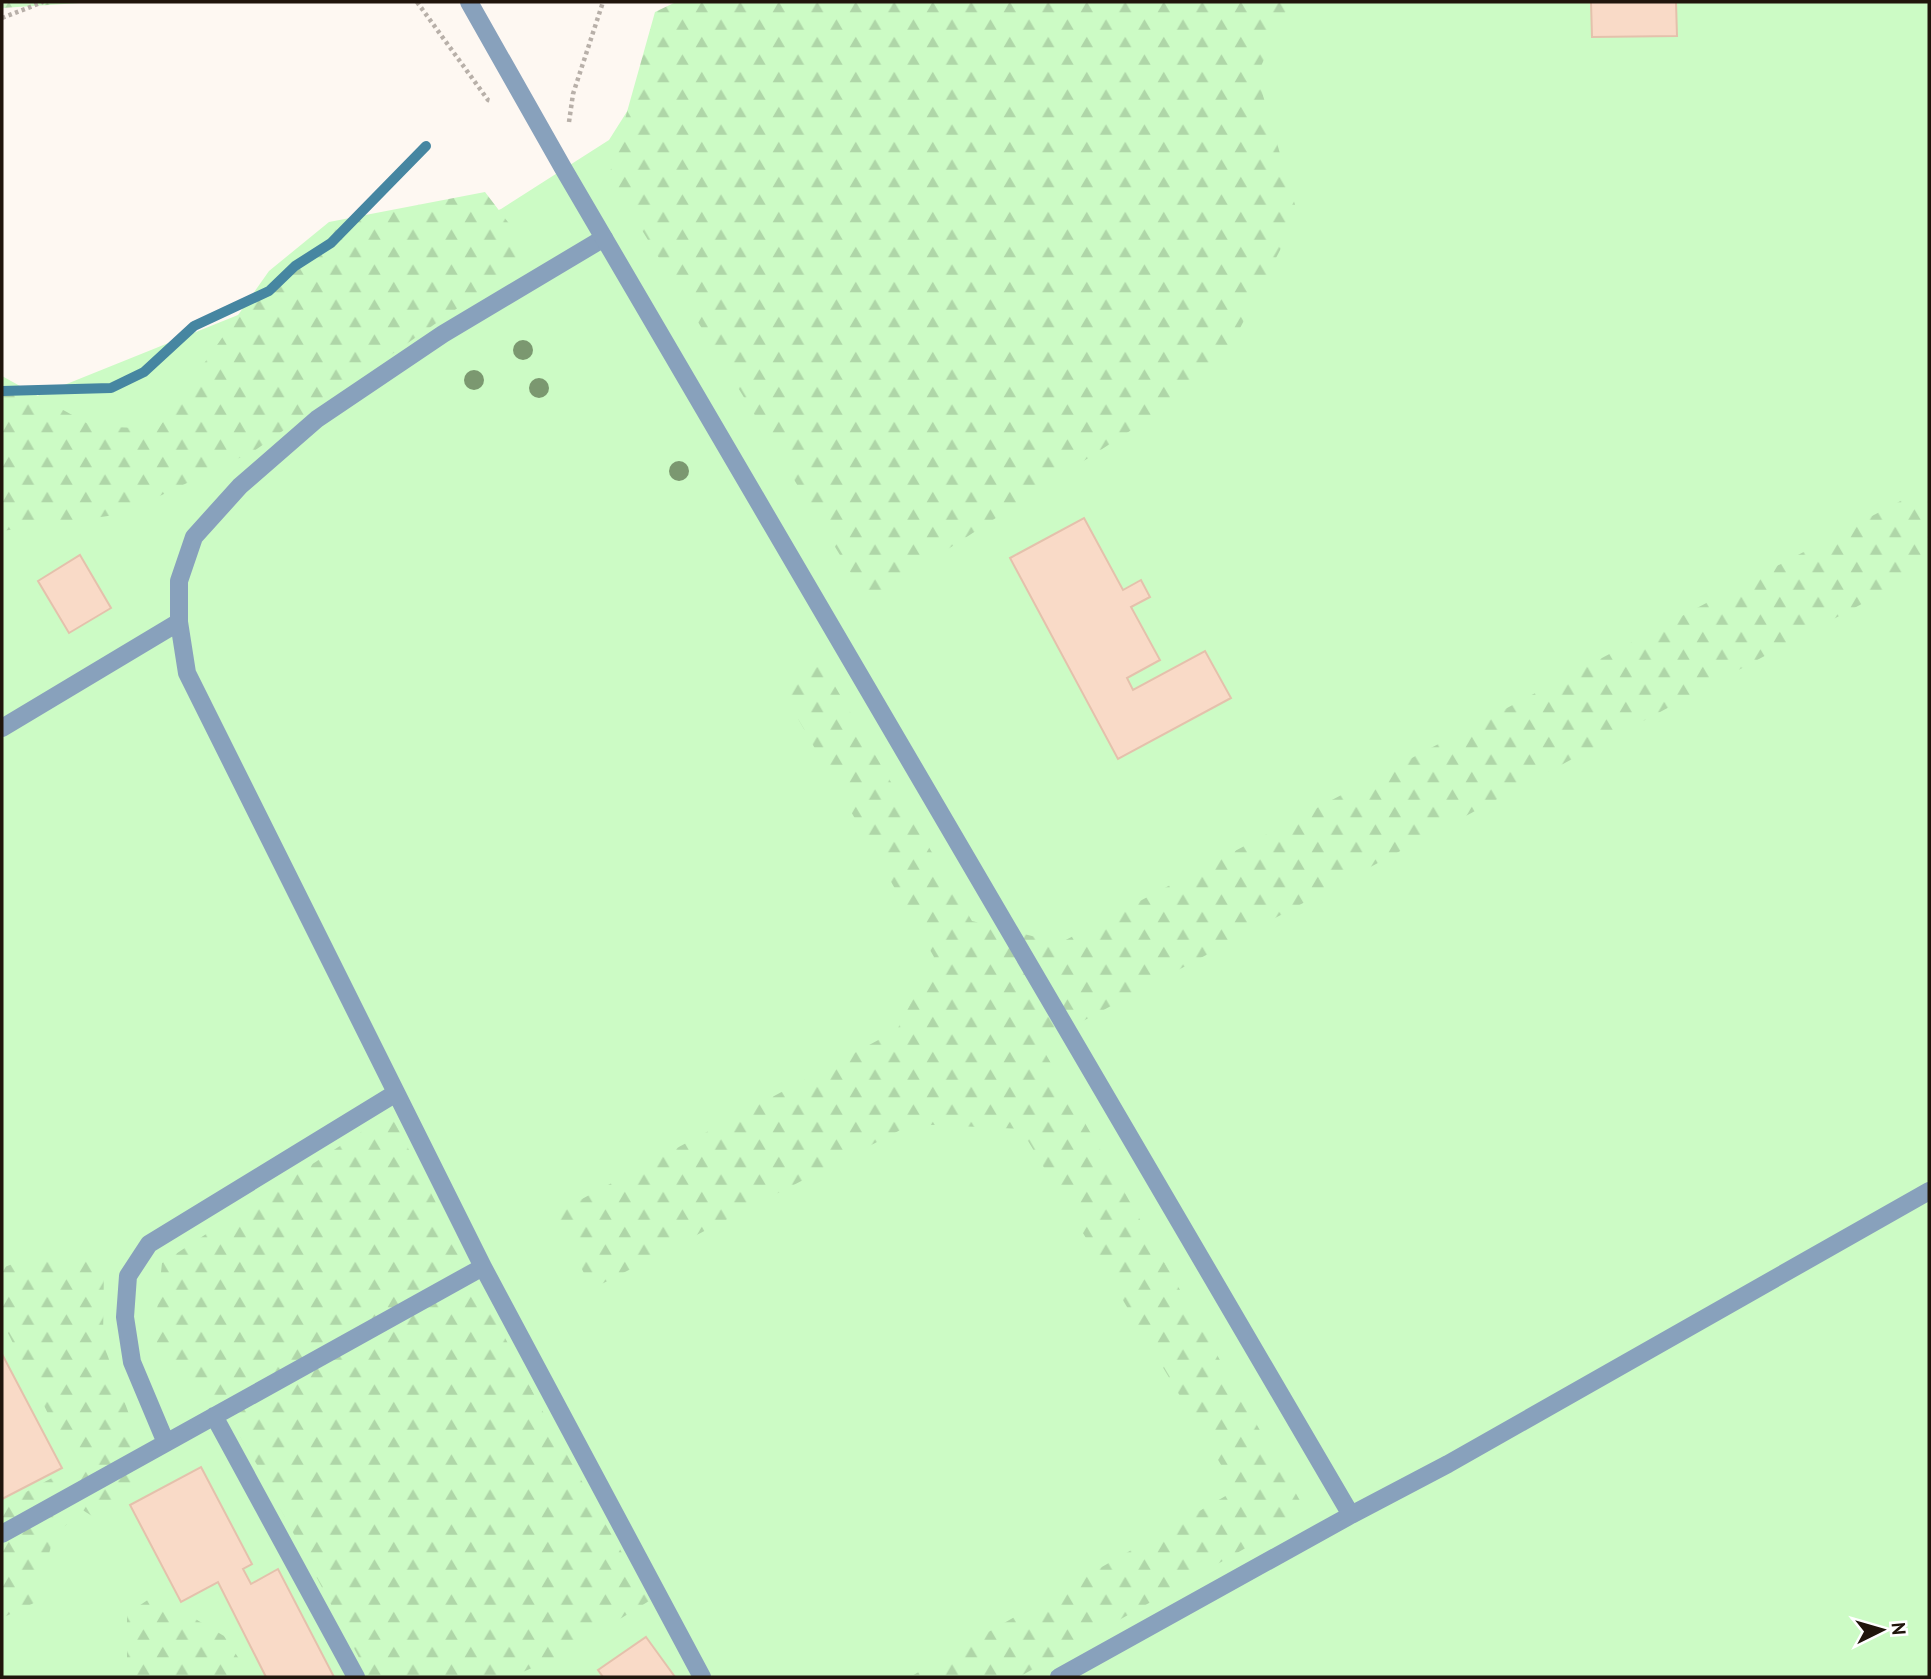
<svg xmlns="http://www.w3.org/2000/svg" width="1931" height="1679" viewBox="0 0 1931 1679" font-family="'PT Sans',sans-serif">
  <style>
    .grass { fill: #ccfbc5 }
    .forest { fill: url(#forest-firs) }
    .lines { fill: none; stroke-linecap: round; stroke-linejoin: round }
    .stream { stroke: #4686a1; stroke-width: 10 }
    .building { fill: #f9dac7; stroke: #e4c1ac; stroke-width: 2 }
    .path { stroke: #b8b0a9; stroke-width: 4.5; stroke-dasharray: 3.5 3.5; stroke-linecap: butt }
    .lane { stroke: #88a1bc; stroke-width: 18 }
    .street { stroke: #88a1bc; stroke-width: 18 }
    .tree { fill: #7b9870 }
  </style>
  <defs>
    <pattern id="forest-firs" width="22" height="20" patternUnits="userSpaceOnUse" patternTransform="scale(1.75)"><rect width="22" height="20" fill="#ccfbc5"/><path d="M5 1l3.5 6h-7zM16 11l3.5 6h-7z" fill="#afd6a8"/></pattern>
  </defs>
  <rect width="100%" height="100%" fill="#fef8f2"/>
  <path class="grass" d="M734 2H1929V1677H2V410L501 209 609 140 678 31Z"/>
  <path class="forest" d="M2 2H95L2 8Z
    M676 2H1290L1257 75 1298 215 1216 375 868 601 609 176 655 12Z
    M485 192 533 255 254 451 122 514 2 531V376L92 426 158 429 269 271 329 222Z
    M1929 486V568L1040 1044 1307 1513 1019 1677H910L1236 1490 1021 1129 912 1124 592 1289 554 1214 897 1030 934 957 781 689 822 664 972 921 1060 943Z
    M390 1113 543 1412 649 1601 560 1656 511 1677H357L366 1671 259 1468 218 1400 159 1363 155 1328 162 1263Z
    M36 1255 104 1263 103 1343 130 1417 133 1482 103 1523 81 1509 53 1539 36 1602 2 1618V1505L74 1466 2 1321V1268Z
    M155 1595 224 1636 251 1677H127V1614Z"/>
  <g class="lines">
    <path class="stream" d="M2 391 111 388 144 372 194 326 269 291 295 266 331 243 426 146"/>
  </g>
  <path class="building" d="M1591 2H1676L1677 36 1592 37Z
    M1084 518 1123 590 1141 580 1150 597 1131 607 1160 660 1127 678 1133 690 1205 651 1231 698 1118 759 1010 558Z
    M80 555 111 608 69 633 38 581Z
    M2 1354 62 1468 2 1499Z
    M201 1467 252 1564 243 1569 251 1584 278 1569 334 1677H266L218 1582 181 1602 130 1505Z
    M646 1637 675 1677H603L598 1670Z"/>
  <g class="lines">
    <path class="path" d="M417 2 488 100 492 101
      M2 18 43 2
      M569 122 573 94 603 2"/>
    <path class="lane" d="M2 728 179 622
      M483 1267 702 1677
      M214 1416 356 1677
      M166 1443 132 1362 125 1317 128 1276 149 1244 396 1093
      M2 1534 483 1267 187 673 179 622V581L194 537 240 486 317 419 443 334 604 238"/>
    <path class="street" d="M469 2 563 168 1351 1515
      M1059 1677 1351 1515 1448 1464 1929 1191"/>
  </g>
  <g class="tree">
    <circle cx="523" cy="350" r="10"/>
    <circle cx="474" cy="380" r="10"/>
    <circle cx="539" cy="388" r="10"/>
    <circle cx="679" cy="471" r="10"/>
  </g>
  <rect width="1931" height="1679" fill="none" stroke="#20150c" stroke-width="7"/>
  <g transform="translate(1882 1630) rotate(85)" stroke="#ffffff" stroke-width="5" paint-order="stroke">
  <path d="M0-5L12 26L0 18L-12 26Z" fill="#20150c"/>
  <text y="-10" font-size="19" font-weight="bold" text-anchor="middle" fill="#20150c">N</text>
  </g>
</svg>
